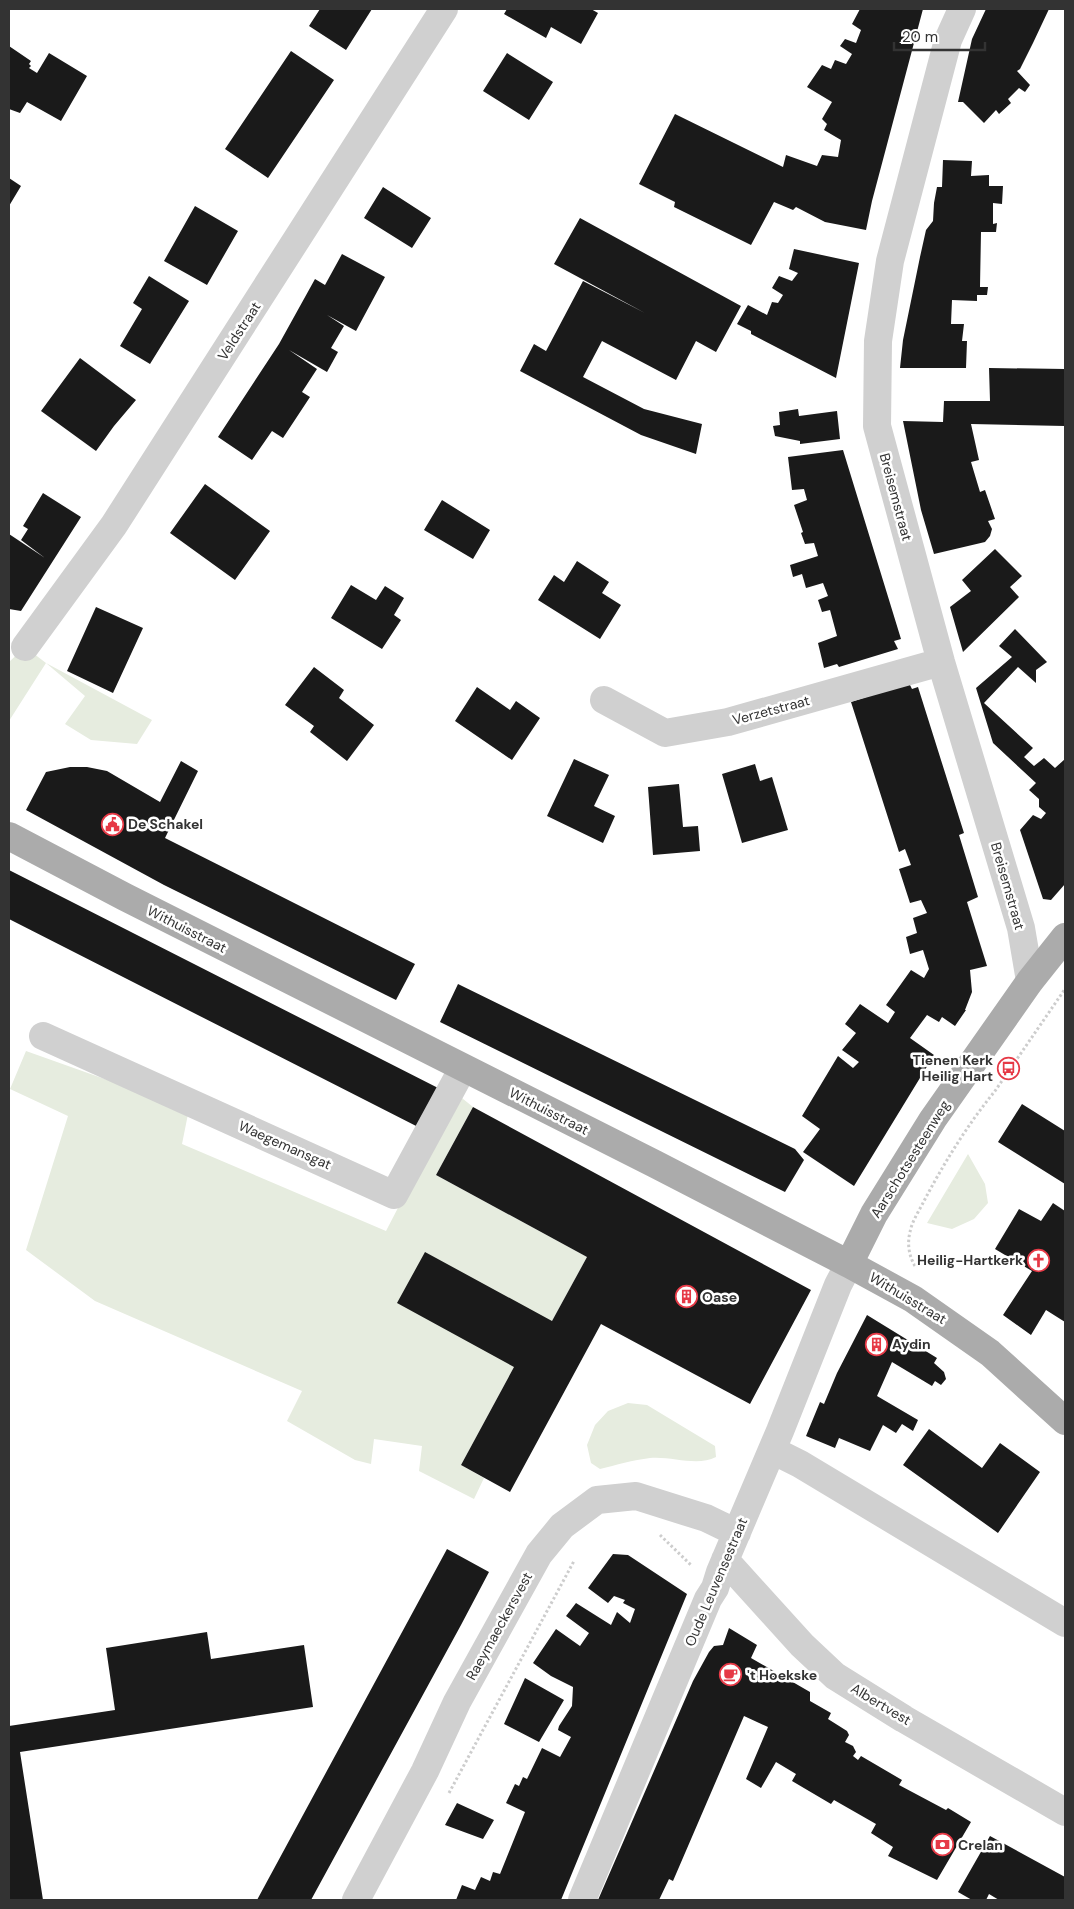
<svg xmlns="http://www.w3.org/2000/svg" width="1074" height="1909" viewBox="0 0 1074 1909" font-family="'DM Sans',sans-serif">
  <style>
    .green { fill: #e6ecdf }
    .building { fill: #1a1a1a }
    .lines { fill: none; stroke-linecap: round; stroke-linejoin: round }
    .path { stroke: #cdcdcd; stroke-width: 3; stroke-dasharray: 2.5 2.5; stroke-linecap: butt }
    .minor { stroke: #d0d0d0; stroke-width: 28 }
    .major { stroke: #ababab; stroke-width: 28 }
    .labels { text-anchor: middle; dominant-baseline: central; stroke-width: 5; stroke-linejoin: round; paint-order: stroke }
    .street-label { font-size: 14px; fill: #333; stroke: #fff }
    .poi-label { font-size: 14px; font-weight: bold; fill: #333; stroke: #fff; text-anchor: start }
  </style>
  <rect width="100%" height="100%" fill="#fff"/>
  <path class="green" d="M25 647 46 663 152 720 137 744 91 740 65 724 85 696 46 663 9 721V662Z
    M26 1051 189 1109 182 1144 386 1231 457 1094 473 1107 436 1175 587 1257 552 1321 514 1367 461 1465 484 1478 474 1499 419 1471 422 1446 374 1439 371 1464 355 1460 287 1421 302 1391 95 1301 26 1250 68 1116 10 1089Z
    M968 1154 985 1184 988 1203 974 1219 952 1229 927 1223Z
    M628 1403 647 1405 715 1446 716 1457C697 1467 672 1456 650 1458 633 1460 616 1465 600 1469L591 1463 587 1445 595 1425 608 1411Z"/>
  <path class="building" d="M320 9H372L346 50 309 26Z
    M507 9H591L598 13 581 44 551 27 546 38 504 14Z
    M860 9H923L872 201 866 230 825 222 796 207 793 210 774 202 751 245 674 207 675 202 639 184 675 114 783 167 786 155 817 166 822 155 838 157 841 140 824 130 827 124 822 119 832 102 807 87 822 65 831 69 835 60 846 64 852 54 840 46 845 39 856 43 861 30 852 24Z
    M986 9H1049L1033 43 1020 69 1017 71 1030 85 1025 92 1019 88 1008 99 1011 103 999 114 996 110 984 123 963 102H958L972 39Z
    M9 46 31 61 29 64 31 66 29 68 37 73 49 53 87 76 61 121 27 102 20 113 9 109Z
    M291 51 334 80 268 178 225 149Z
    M507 53 553 82 529 120 483 91Z
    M943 160 972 161 971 176 989 175V186H1003L1002 204 993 203V224L997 223 996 232H981L980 287H988L987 295H977V301L952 300 951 324H964L962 341H967L966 368H900L903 340 920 257 926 230 933 221 934 203 937 187H942Z
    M9 178 21 186 9 206Z
    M383 187 431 218 412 248 364 218Z
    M195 206 238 231 207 285 164 261Z
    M580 218 741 306 716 352 696 341 676 380 602 341 583 377 644 409 702 424 696 454 641 435 520 371 534 344 546 351 583 281 645 313 554 264Z
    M794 249 859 263 836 378 751 334V331L737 324 748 305 767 315 772 302 778 303 783 295 772 288 779 276 792 281 798 273 789 269Z
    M342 254 385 277 356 331 327 315 344 326 331 348 338 352 327 372 289 350 317 369 302 392 310 397 283 438 272 431 252 460 218 437 279 344 315 279 325 285Z
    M149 276 189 301 150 364 120 346 142 309 133 303Z
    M80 358 136 400 114 426 96 451 41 411Z
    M989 368 1065 369V426L971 424 979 460 971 462 980 492 985 490 995 519 988 521 992 529 990 536 985 542 934 554 921 510 903 421 943 422 944 401H990Z
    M798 409 799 416 837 411 840 439 800 444V441L775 436 773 426 780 425 779 412Z
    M843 450 901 639 894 641 898 649 839 667 837 664 824 668 818 643 837 636 830 610 822 612 818 600 828 596 823 583 806 588 802 574 793 577 790 565 818 556 814 543 805 544 801 533 803 532 794 505 807 500 804 489 792 490 788 457Z
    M205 484 270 531 235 580 170 533Z
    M43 493 81 517 21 611 9 609V534L45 558 21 540 28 529 23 526Z
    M442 500 490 530 473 559 424 530Z
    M995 549 1022 576 1010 587 1019 597 963 652 950 607 971 591 962 580Z
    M577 561 609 582 602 593 621 605 600 639 538 600 554 575 564 582Z
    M351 585 376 600 385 586 404 598 394 615 401 620 382 649 331 618Z
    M96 607 143 628 113 693 67 671Z
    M1015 629 1047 662 1036 670V683L1018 667 984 703 1033 748 1024 757 1034 766 1044 758 1055 768 1065 759V884L1051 900 1043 899 1020 830 1033 815 1041 819 1046 813 1039 807V799L1029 790 1036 783 993 743 976 688 1012 657 999 646Z
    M314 667 344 690 339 698 374 725 347 761 310 732 314 726 285 705Z
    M909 683 912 689 918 687 964 833 959 835 978 897 967 902 987 966 970 970 972 992 965 1010H966L955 1026 942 1017 939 1022 927 1015 910 1038 934 1055 854 1186 803 1152 820 1129 802 1116 838 1056 853 1068 859 1062 842 1050 856 1033 845 1024 860 1004 888 1023 895 1012 886 1005 911 970 924 978 929 969 923 950 910 954 906 937 917 933 913 918 927 913 921 900 910 903 899 869 911 865 905 849 899 852 851 702Z
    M477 687 510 710 516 701 540 718 512 760 455 721Z
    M574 759 609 775 594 806 615 816 603 843 547 816Z
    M181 761 198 771 165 838 415 964 396 1000 164 885 26 810 46 772 70 767H87L107 771 160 802Z
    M755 764 760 781 772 777 788 830 742 843 722 774Z
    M679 784 683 827 698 826 700 851 653 855 648 787Z
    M9 870 444 1091 424 1130 9 919Z
    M458 984 795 1149 804 1160 785 1192 440 1022Z
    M1022 1104 1065 1131V1184L998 1142Z
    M473 1107 811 1290 750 1404 601 1324 510 1492 461 1465 514 1367 397 1303 425 1252 552 1321 587 1257 436 1175Z
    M1053 1203 1065 1211V1322L1046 1310 1031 1335 1003 1315 1032 1271 995 1249 1019 1209 1041 1221Z
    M867 1315 937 1358 934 1363 944 1372 946 1379 941 1385 935 1381 932 1386 892 1362 877 1396 918 1420 913 1431 902 1424 896 1433 883 1425 870 1451 839 1438 835 1448 806 1436 820 1402 824 1404 837 1373Z
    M929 1429 982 1468 1000 1443 1040 1472 998 1533 903 1465Z
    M447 1549 489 1572 461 1625 311 1900H257Z
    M613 1554 628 1555 687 1594 561 1900H456L462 1885 475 1890 481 1877 490 1881 493 1872 500 1874 525 1812 506 1803 515 1784 519 1786 523 1777 527 1779 542 1748 560 1757 571 1737 558 1730 559 1726 572 1706 573 1687 551 1676 533 1663 556 1629 580 1646 589 1633 566 1616 576 1603 611 1625 617 1612 630 1623 635 1609 623 1603 625 1600 614 1596 608 1603 588 1588Z
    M729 1628 757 1645 751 1658 810 1692V1701L831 1713 828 1719 847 1731 849 1735 845 1742 853 1746 856 1752 853 1756 858 1760 861 1756 902 1780 899 1785 946 1810 948 1808 971 1822 937 1880 888 1856 893 1847 871 1833 876 1824 834 1800 831 1804 792 1781 796 1774 776 1762 761 1788 746 1779 768 1727 744 1716 673 1881 669 1879 659 1900H598L693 1681 709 1652 714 1646 723 1645Z
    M207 1632 211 1659 304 1645 313 1707 20 1752 43 1900H9V1726L115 1710 106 1648Z
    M525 1678 564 1700 539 1742 504 1724Z
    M457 1803 494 1820 483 1839 445 1825Z
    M990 1836 1065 1877V1900H999L989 1894 986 1900H972L958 1892Z"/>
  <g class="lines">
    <path class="path" d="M915 1266C909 1256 907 1244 910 1232 912 1221 919 1211 924 1201 944 1163 968 1124 995 1091L1065 989
      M660 1535 691 1565
      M449 1793 574 1561"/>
    <path class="minor" d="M962 9 948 40 890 261 878 341 877 426 941 662 1021 928 1030 981
      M25 647 114 525 444 9
      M604 700 665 733 728 722 941 662
      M43 1036 394 1195 463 1068
      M772 1450 800 1464 1065 1623
      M725 1560 802 1645 835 1676 904 1719 1065 1812
      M356 1900 425 1771 457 1702 539 1554 562 1526 597 1500 636 1496 706 1518 737 1533
      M582 1900 708 1599 715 1588 720 1572 780 1431 838 1285 849 1264"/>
    <path class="major" d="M9 836 125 897 655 1164 849 1264 913 1299 990 1353 1065 1421
      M849 1264 874 1214 933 1119 1030 981 1065 937"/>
  </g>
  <defs>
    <symbol id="civic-ring" viewBox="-11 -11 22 22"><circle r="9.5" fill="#fff" stroke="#e63946" stroke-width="1.5"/><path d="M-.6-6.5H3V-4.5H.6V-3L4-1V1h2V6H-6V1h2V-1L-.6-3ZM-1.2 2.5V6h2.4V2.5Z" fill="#e63946"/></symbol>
    <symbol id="bus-ring" viewBox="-11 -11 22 22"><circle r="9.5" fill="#fff" stroke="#e63946" stroke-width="1.5"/><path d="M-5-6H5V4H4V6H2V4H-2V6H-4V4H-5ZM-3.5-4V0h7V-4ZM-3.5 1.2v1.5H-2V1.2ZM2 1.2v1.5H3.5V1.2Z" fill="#e63946"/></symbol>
    <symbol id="church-ring" viewBox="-11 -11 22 22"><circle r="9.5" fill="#fff" stroke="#e63946" stroke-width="1.5"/><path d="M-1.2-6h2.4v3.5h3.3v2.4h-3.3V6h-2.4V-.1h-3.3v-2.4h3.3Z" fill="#e63946"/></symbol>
    <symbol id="building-ring" viewBox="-11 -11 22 22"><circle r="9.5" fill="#fff" stroke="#e63946" stroke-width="1.5"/><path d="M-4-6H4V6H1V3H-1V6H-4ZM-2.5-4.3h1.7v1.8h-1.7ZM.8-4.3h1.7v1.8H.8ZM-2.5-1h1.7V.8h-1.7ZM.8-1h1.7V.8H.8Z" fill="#e63946"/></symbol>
    <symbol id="cafe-ring" viewBox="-11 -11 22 22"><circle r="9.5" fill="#fff" stroke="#e63946" stroke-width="1.5"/><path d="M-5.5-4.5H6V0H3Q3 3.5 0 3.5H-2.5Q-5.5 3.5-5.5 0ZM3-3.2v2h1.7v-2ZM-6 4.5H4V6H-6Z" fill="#e63946"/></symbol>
    <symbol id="bank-ring" viewBox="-11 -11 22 22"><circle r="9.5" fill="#fff" stroke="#e63946" stroke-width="1.5"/><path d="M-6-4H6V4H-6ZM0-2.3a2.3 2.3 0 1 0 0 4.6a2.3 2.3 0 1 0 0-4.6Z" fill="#e63946"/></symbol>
  </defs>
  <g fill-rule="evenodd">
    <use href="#civic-ring" x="100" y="812" width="25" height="25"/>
    <use href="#bus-ring" x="996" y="1056" width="25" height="25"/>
    <use href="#church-ring" x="1026" y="1248" width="25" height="25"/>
    <use href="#building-ring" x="674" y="1284" width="25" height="25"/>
    <use href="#building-ring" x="864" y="1332" width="25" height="25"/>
    <use href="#cafe-ring" x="718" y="1662" width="25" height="25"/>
    <use href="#bank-ring" x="930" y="1832" width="25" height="25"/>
  </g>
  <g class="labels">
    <g class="street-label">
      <text transform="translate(239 331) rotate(-57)">Veldstraat</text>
      <text transform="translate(896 497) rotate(75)">Breisemstraat</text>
      <text transform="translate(771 710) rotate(-15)">Verzetstraat</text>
      <text transform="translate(1008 886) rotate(74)">Breisemstraat</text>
      <text transform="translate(187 929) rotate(27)">Withuisstraat</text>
      <text transform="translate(549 1111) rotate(27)">Withuisstraat</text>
      <text transform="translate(285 1145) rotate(24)">Waegemansgat</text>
      <text transform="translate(910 1159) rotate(-58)">Aarschotsesteenweg</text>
      <text transform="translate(908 1298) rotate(31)">Withuisstraat</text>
      <text transform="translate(716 1582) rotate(-67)">Oude Leuvensestraat</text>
      <text transform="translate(499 1626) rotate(-61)">Raeymaeckersvest</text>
      <text transform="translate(881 1704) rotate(31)">Albertvest</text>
    </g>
    <g class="poi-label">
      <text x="128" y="824">De Schakel</text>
      <text x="993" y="1060" text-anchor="end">Tienen Kerk<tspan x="993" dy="16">Heilig Hart</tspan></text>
      <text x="1023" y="1260" text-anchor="end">Heilig-Hartkerk</text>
      <text x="702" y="1297">Oase</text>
      <text x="892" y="1344">Aydin</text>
      <text x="747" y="1675">'t Hoekske</text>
      <text x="958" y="1845">Crelan</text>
    </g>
  </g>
  <rect width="1074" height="1909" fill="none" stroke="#333333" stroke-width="20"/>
  <path d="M894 42v8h91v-8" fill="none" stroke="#333333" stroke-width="2.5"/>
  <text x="902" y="42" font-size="15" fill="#333333" stroke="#ffffff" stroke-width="4" paint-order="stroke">20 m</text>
</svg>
